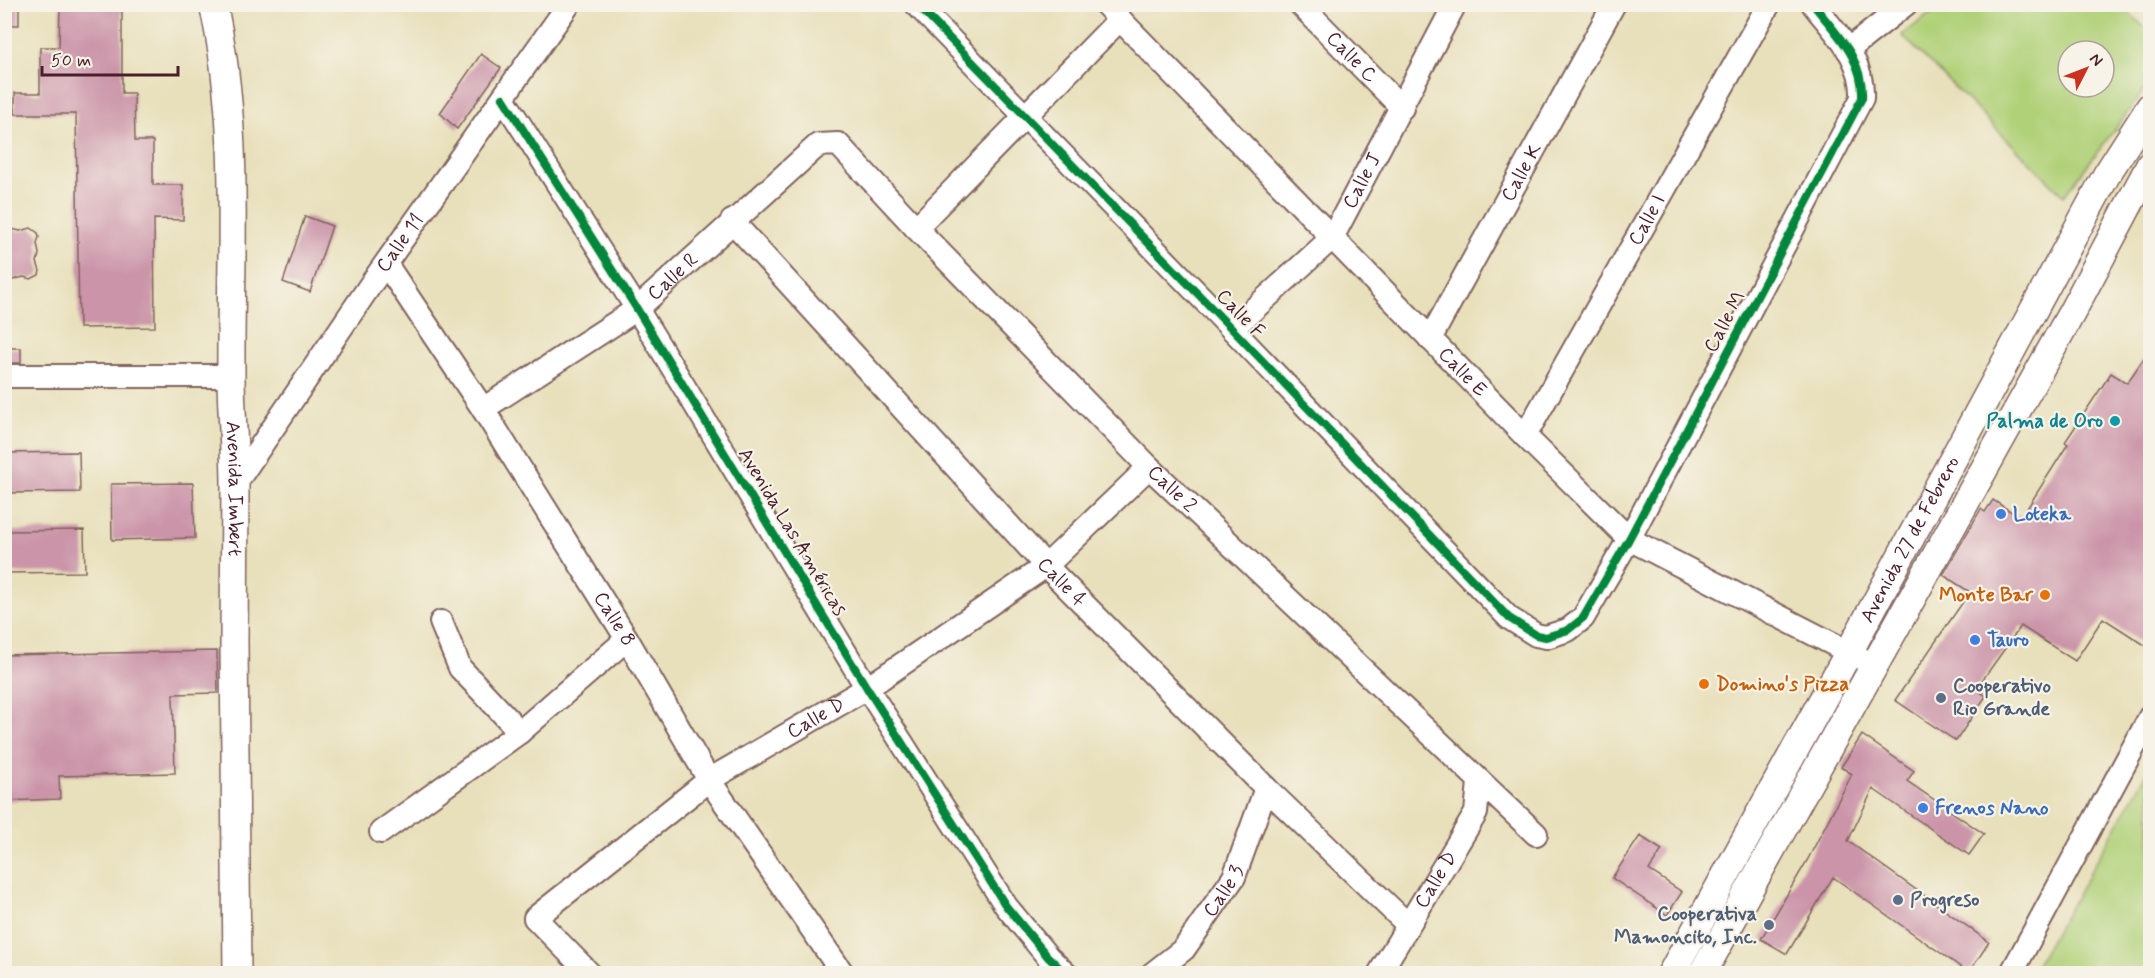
<svg xmlns="http://www.w3.org/2000/svg" width="2155" height="978" viewBox="0 0 2155 978" font-family="Mynerve,sans-serif">
  <style>
    .green { fill: #b1d179; stroke: #7e7852; stroke-width: 1.5; fill-rule: evenodd }
    .building { fill: #cb94a9 }
    .lines { fill: none; stroke-linecap: round; stroke-linejoin: round }
    .minor-casing { stroke: #81635d; stroke-width: 26 }
    .major-casing { stroke: #81635d; stroke-width: 30 }
    .minor { stroke: #fff; stroke-width: 22 }
    .major { stroke: #fff; stroke-width: 27 }
    .cycleway-casing { stroke: #f7f3e8; stroke-width: 11 }
    .cycleway { stroke: #00873e; stroke-width: 8 }
    .culture-dot { fill: #0f9aa8; stroke: #f7f3e8; stroke-width: 2 }
    .shop-dot { fill: #3f7fe0; stroke: #f7f3e8; stroke-width: 2 }
    .food-dot { fill: #e8710a; stroke: #f7f3e8; stroke-width: 2 }
    .service-dot { fill: #5c6f8a; stroke: #f7f3e8; stroke-width: 2 }
    .labels { text-anchor: middle; dominant-baseline: central; stroke-width: 4.5; stroke-linejoin: round; paint-order: stroke }
    .street-label { font-size: 20px; fill: #4a1f2b; stroke: #f7f3e8 }
    .culture-label { font-size: 20px; font-weight: bold; fill: #0d838f; stroke: #f7f3e8; text-anchor: end }
    .shop-label { font-size: 20px; font-weight: bold; fill: #366cbe; stroke: #f7f3e8; text-anchor: start }
    .food-label { font-size: 20px; font-weight: bold; fill: #c56008; stroke: #f7f3e8; text-anchor: end }
    .service-label { font-size: 20px; font-weight: bold; fill: #4e5e75; stroke: #f7f3e8; text-anchor: start }
  </style>
  <rect width="100%" height="100%" fill="#f7f3e8"/>
  <filter id="ink" filterUnits="userSpaceOnUse"><feTurbulence type="fractalNoise" baseFrequency=".0167" numOctaves="2"/><feDisplacementMap in="SourceGraphic" scale="12" xChannelSelector="R" yChannelSelector="G"/><feConvolveMatrix kernelMatrix="1 2 1 2 8 2 1 2 1" color-interpolation-filters="sRGB"/></filter>
  <filter id="wash" filterUnits="userSpaceOnUse"><feTurbulence type="fractalNoise" baseFrequency=".008" numOctaves="4" result="noise"/><feDisplacementMap in="SourceGraphic" scale="24" xChannelSelector="R" yChannelSelector="G"/><feGaussianBlur stdDeviation="1.35" result="paint"/><feColorMatrix in="noise" values="0 0 0 0 0 0 0 0 0 0 0 0 0 0 0 0 0 1.4 0 .05"/><feComposite in="paint" operator="in"/></filter>
  <g filter="url(#wash)">
    <rect width="100%" height="100%" fill="#e8e0bb"/>
    <path class="green" d="M1942 5H2121L2150 33V83L2064 196 1902 35ZM2068 51H2104V87H2068Z
      M2150 768V973H2032Z"/>
    <g id="blocks">
      <path class="building" d="M4 4H19V25H4Z
        M60 4H122V93H134L135 141H153V185H183V220L154 219 155 327 79 328 76 114H15V93H40V47H59Z
        M481 54 501 68 457 129 440 113Z
        M305 216 332 226 310 292 283 282Z
        M31 228 38 233 39 237 37 243 39 254 37 262 40 271 39 275 31 279 23 277 13 280 9 279 4 272 6 244 4 242V234L12 229 20 231Z
        M4 348H21V363H4Z
        M2151 348V649L2103 618 2075 661 2021 626 1976 689 1986 696 1956 741 1895 700 1970 592 1943 575 1981 509 1985 512 1993 500 2021 518 2068 444 2065 442 2111 373 2127 383Z
        M79 452 80 492 4 493V453Z
        M193 483 195 538 112 540 111 484Z
        M84 530 85 572 4 573V531Z
        M217 651 218 693 173 694 175 773 59 776 60 799 4 801V655Z
        M1862 735 1914 771 1907 781 1984 834 1969 855 1873 789 1848 841 1989 942 1969 973 1833 877 1787 954 1761 939 1808 859 1852 774 1841 767Z
        M1640 836 1662 850 1649 870 1682 892 1667 915 1612 878Z"/>
    </g>
  </g>
  <g filter="url(#ink)">
    <use href="#blocks" fill-opacity="0" stroke="#81635d" stroke-width="1.5"/>
    <g class="lines">
      <defs>
        <g id="minor">
          <path d="M916 4 1232 329 1509 618 1536 635 1546 637 1568 630 1583 618 1629 539 1862 98C1864 59 1836 34 1813 4"/>
          <path id="s1" d="M1105 4 1525 436 1629 539 1864 660"/>
          <path id="s2" d="M1300 4 1402 108"/>
          <path d="M1848 50 1906 4"/>
          <path d="M503 98 637 309 867 688 1006 906 1048 957 1066 974"/>
          <path id="s3" d="M732 221 1046 566 1266 788 1408 925"/>
          <path d="M916 228 1120 19"/>
          <path id="s4" d="M386 264 483 409 627 639 709 780 843 974"/>
          <path id="s5" d="M1232 329 1332 238 1455 4"/>
          <path id="s6" d="M1430 339 1614 4"/>
          <path d="M4 376H231"/>
          <path id="s7" d="M483 409 637 309 818 145 838 144 916 228 1149 467 1536 834"/>
          <path id="s8" d="M1525 436 1769 4"/>
          <path id="s9" d="M235 484 371 284 569 4"/>
          <path d="M441 622 460 668 520 732"/>
          <path d="M381 832 520 732 627 639"/>
          <path id="s10" d="M590 974 535 918 709 780 867 688 1046 566 1149 467"/>
          <path id="s11" d="M1152 974 1184 949 1234 877 1266 788"/>
          <path id="s12" d="M1379 974 1476 813 1479 782"/>
          <path d="M2011 974 2150 717"/>
        </g>
        <g id="major">
          <path id="s13" d="M213 4C241 126 230 250 231 374 231 411 235 448 235 486 235 538 234 590 234 642 235 752 237 863 237 974"/>
          <path id="s14" d="M1671 974 1849 652 2107 174 2150 107"/>
          <path d="M1702 974 2072 312 2150 165"/>
        </g>
      </defs>
      <use href="#minor" class="minor-casing"/>
      <use href="#major" class="major-casing"/>
      <use href="#minor" class="minor"/>
      <use href="#major" class="major"/>
      <defs>
        <path id="cycleway" d="M916 4 1232 329 1509 618 1536 635 1546 637 1568 630 1583 618 1629 539 1862 98C1864 59 1836 34 1813 4
          M503 98 637 309 867 688 1006 906 1048 957 1066 974"/>
      </defs>
      <use href="#cycleway" class="cycleway-casing"/>
      <use href="#cycleway" class="cycleway"/>
    </g>
  </g>
  <circle class="culture-dot" cx="2115" cy="421" r="6"/>
  <g class="shop-dot">
    <circle cx="2001" cy="514" r="6"/>
    <circle cx="1975" cy="640" r="6"/>
    <circle cx="1923" cy="808" r="6"/>
  </g>
  <g class="food-dot">
    <circle cx="2045" cy="595" r="6"/>
    <circle cx="1704" cy="684" r="6"/>
  </g>
  <g class="service-dot">
    <circle cx="1941" cy="698" r="6"/>
    <circle cx="1898" cy="900" r="6"/>
    <circle cx="1769" cy="925" r="6"/>
  </g>
  <g class="labels">
    <g class="street-label">
      <text stroke="none"><textPath href="#s2" startOffset="74">Calle C</textPath></text>
      <text stroke="none"><textPath href="#s6" startOffset="190">Calle K</textPath></text>
      <text stroke="none"><textPath href="#s5" startOffset="200">Calle J</textPath></text>
      <text stroke="none"><textPath href="#s8" startOffset="248">Calle I</textPath></text>
      <text stroke="none"><textPath href="#s9" startOffset="292">Calle 11</textPath></text>
      <text stroke="none"><textPath href="#s7" startOffset="232">Calle R</textPath></text>
      <text transform="translate(1240 314) rotate(46)">Calle F</text>
      <text transform="translate(1725 322) rotate(-62)">Calle M</text>
      <text stroke="none"><textPath href="#s1" startOffset="513">Calle E</textPath></text>
      <text stroke="none"><textPath href="#s13" startOffset="486">Avenida Imbert</textPath></text>
      <text stroke="none"><textPath href="#s7" startOffset="928">Calle 2</textPath></text>
      <text transform="translate(792 532) rotate(59)">Avenida Las Américas</text>
      <text stroke="none"><textPath href="#s14" startOffset="496">Avenida 27 de Febrero</textPath></text>
      <text stroke="none"><textPath href="#s3" startOffset="489">Calle 4</textPath></text>
      <text stroke="none"><textPath href="#s4" startOffset="422">Calle 8</textPath></text>
      <text stroke="none"><textPath href="#s10" startOffset="424">Calle D</textPath></text>
      <text stroke="none"><textPath href="#s12" startOffset="110">Calle D</textPath></text>
      <text stroke="none"><textPath href="#s11" startOffset="111">Calle 3</textPath></text>
    </g>
    <g class="culture-label">
      <text x="2103" y="421">Palma de Oro</text>
    </g>
    <g class="shop-label">
      <text x="2013" y="514">Loteka</text>
      <text x="1987" y="640">Tauro</text>
      <text x="1935" y="808">Frenos Nano</text>
    </g>
    <g class="food-label">
      <text x="2033" y="595">Monte Bar</text>
      <text x="1716" y="684" text-anchor="start">Domino's Pizza</text>
    </g>
    <g class="service-label">
      <text x="1953" y="686">Cooperativo<tspan x="1953" dy="23">Rio Grande</tspan></text>
      <text x="1910" y="900">Progreso</text>
      <text x="1757" y="914" text-anchor="end">Cooperativa<tspan x="1757" dy="23">Mamoncito, Inc.</tspan></text>
    </g>
  </g>
  <rect width="2155" height="978" fill="none" stroke="#f7f3e8" stroke-width="24"/>
  <g transform="translate(2086 69) rotate(48)"><circle r="28" fill="#f7f3e8" stroke="#b29e9c" stroke-width="1.5"/>
  <path d="M0-4.5L10 22L0 15L-10 22Z" fill="#c8321e"/>
  <text y="-9" font-size="16" font-weight="bold" text-anchor="middle" fill="#4a1f2b">N</text>
  </g>
  <path d="M42 66v9h136v-9" fill="none" stroke="#4a1f2b" stroke-width="3"/>
  <text x="51" y="66" font-size="18" fill="#4a1f2b" stroke="#f7f3e8" stroke-width="4.5" paint-order="stroke">50 m</text>
</svg>
